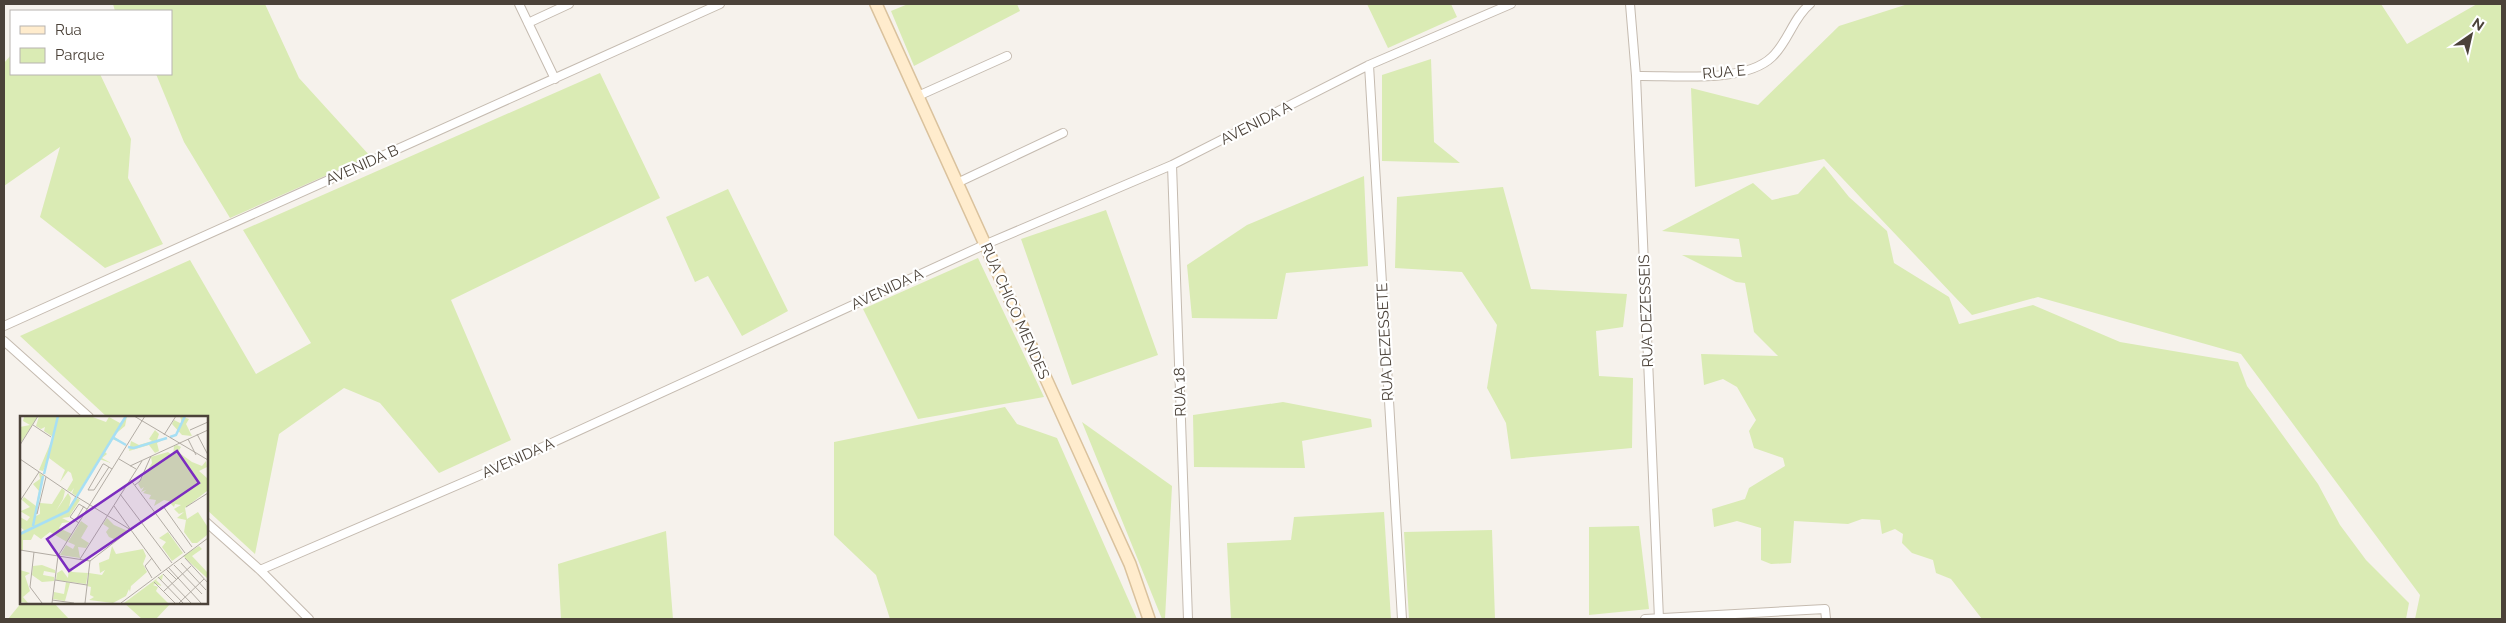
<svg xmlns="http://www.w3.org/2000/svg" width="2506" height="623" viewBox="0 0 2506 623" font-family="Raleway,sans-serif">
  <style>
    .green { fill: #daebb4 }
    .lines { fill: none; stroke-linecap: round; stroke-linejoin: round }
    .minor-casing { stroke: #c5bbb0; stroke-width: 10 }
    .secondary-casing { stroke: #dac29d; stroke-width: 14 }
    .minor { stroke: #fff; stroke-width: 8 }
    .secondary { stroke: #ffeccd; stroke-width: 11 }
    .labels { text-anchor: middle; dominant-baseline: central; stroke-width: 4.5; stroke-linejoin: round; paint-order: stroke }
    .street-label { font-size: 15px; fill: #4b4239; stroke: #fff }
    .inset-river { fill: none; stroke: #a7dff4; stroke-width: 2.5 }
    .inset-road { fill: none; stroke: #b2aca4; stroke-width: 1 }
    .view { fill: #7b2cbf; fill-opacity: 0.15; stroke: #7b2cbf; stroke-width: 2.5 }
    .inset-edge { fill: none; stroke: #4b4239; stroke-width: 2.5 }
  </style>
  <rect width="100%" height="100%" fill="#f6f2ec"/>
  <path class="green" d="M113 4H265L299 78 370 156 230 218 184 142 156 74H171V11H115Z
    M908 4H1017L1020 11 914 66 891 11Z
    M1367 4H1451L1457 17 1388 48Z
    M1908 4H2381L2407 44 2477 4H2502V619H2415L2420 595 2241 354 2038 297 1972 315 1824 159 1695 187 1691 88 1758 105 1839 26Z
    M11 55V74H100L131 139 128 178 163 244 105 268 40 217 60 147 4 186V63Z
    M1431 59 1434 142 1460 163 1382 161V75Z
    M600 73 660 198 451 300 511 440 439 473 380 403 344 388 279 434 255 554 206 509V417H107L20 336 190 260 256 374 311 343 243 230Z
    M1824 166 1849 197 1887 231 1894 263 1949 297 1959 324 2033 305 2120 342 2238 362 2247 386 2318 484 2340 525 2366 560 2409 603 2406 619H1982L1951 579 1936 573 1933 560 1912 553 1902 543 1903 534 1895 529 1882 534 1880 520 1862 519 1848 524 1794 521 1791 563 1771 564 1761 560V528L1737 521 1714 527 1712 509 1745 499 1749 488 1785 466 1783 458 1754 448 1749 431 1756 420 1737 387 1723 379 1704 385 1701 354 1778 356 1754 332 1745 283 1736 282 1682 255 1742 257 1739 239 1662 231 1753 183 1772 200 1798 194Z
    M1364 176 1368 266 1286 273 1277 319 1192 318 1187 265 1247 225Z
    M1503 187 1531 289 1627 294 1623 327 1596 331 1599 376 1633 378 1632 448 1511 459 1506 423 1487 388 1497 325 1462 272 1395 268 1397 197Z
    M728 189 788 311 742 336 708 276 695 282 666 217Z
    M1106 210 1158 355 1072 385 1021 239Z
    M978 258 1044 397 918 419 863 309Z
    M1283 402 1371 419 1372 427 1302 441 1305 468 1194 467 1193 415Z
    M1005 407 1017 424 1057 438 1137 619H890L876 575 834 535V442Z
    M1082 422 1172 486 1165 619H1162Z
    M1384 512 1391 619H1231L1227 543 1291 540 1294 517Z
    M1639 526 1649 609 1589 615V527Z
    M1492 530 1495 619H1409L1404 532Z
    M666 531 673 619H561L558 564Z
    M22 602H53L69 619H8Z
    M123 602H172L156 619H142Z"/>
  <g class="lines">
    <defs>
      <path id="minor" d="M519 4 555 79
        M1630 4 1636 76 1659 619
        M528 23 569 4
        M1369 65 1402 619
        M1636 76C1673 75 1744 84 1772 57 1788 42 1793 18 1810 4
        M918 96 1007 56
        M1172 165 1188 619
        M957 183 1063 133
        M4 326 720 4
        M4 341 89 417
        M206 522 260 570 309 619
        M260 570 497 468 984 245 1172 165 1369 65 1511 4
        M1645 619 1825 609 1826 619"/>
      <path id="secondary" d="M876 4 1130 564 1149 619"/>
    </defs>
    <use href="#minor" class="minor-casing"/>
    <use href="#secondary" class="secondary-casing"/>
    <use href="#minor" class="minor"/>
    <use href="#secondary" class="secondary"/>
  </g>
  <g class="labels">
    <g class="street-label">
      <text transform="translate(1724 72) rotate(-5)">RUA E</text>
      <text transform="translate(1256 123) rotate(-27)">AVENIDA A</text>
      <text transform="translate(362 165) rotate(-24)">AVENIDA B</text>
      <text transform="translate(887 289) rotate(-25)">AVENIDA A</text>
      <text transform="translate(1015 311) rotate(66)">RUA CHICO MENDES</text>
      <text transform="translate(1646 311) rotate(-92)">RUA DEZESSEIS</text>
      <text transform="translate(1385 342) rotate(-93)">RUA DEZESSETE</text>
      <text transform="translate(1180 392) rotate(-92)">RUA 18</text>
      <text transform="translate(518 458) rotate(-24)">AVENIDA A</text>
    </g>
  </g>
  <g transform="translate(20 416)">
    <rect width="188" height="188" fill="#f6f2ec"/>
    <path d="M18 0 0 28V11L10 9 3 5 4 1ZM19 0H70L86 6 89 1 100 7 107 0 105 10 93 20 107 29 92 23 85 36 87 38 82 42 91 47 79 43 56 80 52 77 54 72 51 76 47 74 53 64 51 57 48 55 40 66 45 54 29 42 23 55 19 54 33 21 24 15 25 11 21 13 16 10ZM160 0 169 3 166 8 172 20 162 19 152 8 154 4 162 8ZM135 14 139 18 137 24 147 22 137 27 139 35 135 37 129 29 109 35 111 25 119 29 132 25 129 23ZM157 29 161 31 158 36 172 46 182 50 186 45 187 51 179 55 187 62V75L165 92 167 103 178 96 187 110V119L177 127H172L164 116 166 104 157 102 164 96 159 98 154 93 161 89 155 88 154 91 150 87 152 86 144 84 134 90 136 84 129 83 131 79 123 77 126 74 121 76 124 71 121 73 118 68 132 47 131 41 148 36 153 40 154 30ZM19 57 24 60 16 100 20 98V87L32 88 42 72 45 75 43 83 36 95 48 77 51 82 49 91 55 81 60 84 49 101 42 102 50 106 42 107 39 112 52 118 47 126 30 116 21 123 14 118 11 124H3V134H0V117L4 114 0 111V101L7 105 10 101 0 95V92L1 95 10 91 2 84 4 81 16 90 19 75 13 68 20 63ZM87 102 94 109 108 115 96 124 89 121 86 116 89 112 83 108ZM61 105 68 110 61 122 69 127 66 132 58 131 60 142 40 139 46 129 53 133 55 129 48 126ZM148 116 163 137 152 145 142 131 146 126 139 122ZM92 130 96 138 123 133 126 140 123 148 127 156 111 170 110 176 109 173 106 180 93 187 69 184 74 181 70 179 71 171 67 170 69 157 82 159 85 154 80 157 79 147 89 143ZM179 130 182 133 172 140 187 156V162L163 140ZM22 149 35 154V157L24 155 23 159 34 161V165L22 166 12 159 13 150ZM49 151 52 156 68 157 66 168 36 164 37 157 42 154 48 162ZM0 154 10 157 5 160 10 175 3 181 8 187 0 186ZM143 158 142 164 138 162 136 164 142 170 135 168 133 169 138 171 136 175 148 187H104ZM46 166 50 167 45 185 33 183 34 176 44 178Z" fill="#daebb4"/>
    <path class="inset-river" d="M92 21 106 29M150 21 156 19 165 0M108 31 114 32 147 22M24 58 38 0M13 110 23 60M0 118 48 95 106 0"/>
    <path class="inset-road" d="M114 0 188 44M13 9 31 21M170 14 188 6M177 18 188 39M144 19 156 0M168 23 176 39M0 29 18 0M0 43 56 81M99 43 116 53M110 50 188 14M89 51 74 74H68L83 48H84L92 53M110 63 165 137M115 69 120 65 131 40M100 78 152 147M57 81 111 114 141 155M0 85 19 56M94 90 111 114 143 90 172 131M166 91 188 77M17 98 26 61M55 105 64 90M59 107 50 101 59 88 67 93M0 134 70 145M14 136 10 171 22 187M132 142 125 150 132 162M165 142 188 167M60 143 122 45M161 147 186 174M154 149 182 178M148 151 181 187M146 153 157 164M143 158 171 187M138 161 163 187M35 164 67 169M134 166 155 187M144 175 171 150M32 184 54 187M32 187 38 140 125 0M65 187 70 145 109 115M101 187 188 122M159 187 184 163"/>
    <path class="view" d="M157 35 179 67 49 155 27 123Z"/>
    <rect width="188" height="188" class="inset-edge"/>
  </g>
  <rect width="2506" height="623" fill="none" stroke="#4b4239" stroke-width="10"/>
  <rect x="10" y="10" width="162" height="65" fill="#ffffff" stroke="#b7b3b0"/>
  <rect x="20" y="26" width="25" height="8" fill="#ffeccd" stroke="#b7b3b0"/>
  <text x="55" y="35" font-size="15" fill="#4b4239">Rua</text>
  <rect x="20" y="48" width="25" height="15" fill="#daebb4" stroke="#b7b3b0"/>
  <text x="55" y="60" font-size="15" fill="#4b4239">Parque</text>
  <g transform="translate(2471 35) rotate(34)" stroke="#ffffff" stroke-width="4" paint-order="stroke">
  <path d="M0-4L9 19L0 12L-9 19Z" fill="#4b4239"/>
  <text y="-8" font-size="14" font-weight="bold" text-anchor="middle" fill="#4b4239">N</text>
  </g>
</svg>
